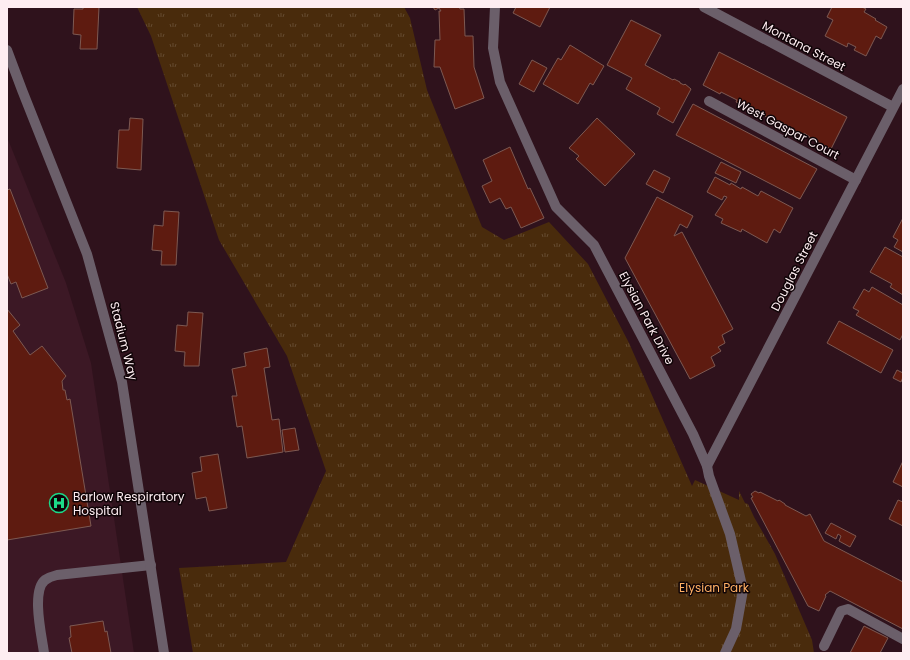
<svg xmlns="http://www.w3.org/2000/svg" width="910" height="660" viewBox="0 0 910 660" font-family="Poppins,sans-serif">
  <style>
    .built { fill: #3c1825 }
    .grass { fill: url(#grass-tufts) }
    .building { fill: #5e1b10; stroke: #7d5952 }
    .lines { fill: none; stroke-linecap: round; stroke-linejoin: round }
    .service { stroke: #6b5f6a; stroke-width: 10 }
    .minor { stroke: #6b5f6a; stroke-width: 10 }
    .tertiary { stroke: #6b5f6a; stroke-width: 10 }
    .labels { text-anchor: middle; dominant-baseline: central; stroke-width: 3; stroke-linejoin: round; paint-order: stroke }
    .street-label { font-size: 12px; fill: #feedf1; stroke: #0f0407 }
    .poi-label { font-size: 12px; fill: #feedf1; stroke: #0f0407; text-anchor: start }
    .park-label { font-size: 12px; fill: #ffb064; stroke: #0f0407 }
  </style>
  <defs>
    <pattern id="grass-tufts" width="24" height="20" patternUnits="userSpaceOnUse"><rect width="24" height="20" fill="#492b0c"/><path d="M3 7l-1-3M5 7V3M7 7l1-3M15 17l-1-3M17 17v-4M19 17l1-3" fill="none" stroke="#644a30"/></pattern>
  </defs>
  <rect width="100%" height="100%" fill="#2f121c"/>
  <path class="built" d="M7 137 66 283 91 363 134 653H7Z"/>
  <path class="grass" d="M137 7H404L410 18 427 90 482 227 504 240 549 222 588 264 629 343 692 486 695 480 739 500V491L745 503 748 504 754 517 775 554 812 640 814 653H193L179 568 286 562 326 471 287 356 219 240 151 36Z"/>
  <path class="building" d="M83 7H99L97 49H80L81 35 73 34 74 9H83Z
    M433 7H459L460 9H464L465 36H473L474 67 484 98 455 109 440 67H434L435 40H440L439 11H441L439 8 435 10Z
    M516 7H550L540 27 513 13Z
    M832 7H862L866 9 864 12 876 19 875 20 887 27 881 39 876 36 866 56 854 50 856 47 848 43 847 47 825 36 833 20 827 17Z
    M631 20 661 35 645 65 673 80 674 79 680 82V83L684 85 685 84 691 89 673 123 657 114 660 108 626 89 632 78 607 65Z
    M570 45 604 66 593 85 590 83 578 104 543 84 558 58 561 60Z
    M719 52 847 117 831 149 809 138 810 137 804 133 803 135 786 127V125L779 121 778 123 761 114 762 113 754 109V110L736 102 737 100 721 92 720 94 703 85Z
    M532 60 547 68 534 92 519 84Z
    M693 104 817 169 800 199 676 135Z
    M130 118 143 119 141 170 117 168 119 130H129Z
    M597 118 635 154 605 186 576 159 579 156 569 148Z
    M510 147 528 189 530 188 544 218 521 228 511 207 506 209 500 198 490 203 482 186 492 181 483 160Z
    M721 162 741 172 736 183 715 173Z
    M654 170 670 178 663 193 646 184Z
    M715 177 730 185 731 183 741 189 742 187 758 196 761 191 793 208 780 233 774 229 767 243 742 229 741 232 721 223 723 219 715 215 727 197 724 196 722 200 707 192Z
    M10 189 48 288 22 298 16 282 11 284 7 274V190Z
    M657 197 693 216 687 228 680 224 674 236 682 232 733 329 722 335 725 343 718 347 721 351 711 357 715 366 690 379 625 258Z
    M164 211 179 212 176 265H161L162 251 152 250 154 225 163 226Z
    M903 218V252L894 247 898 240 893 237Z
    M885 247 903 257V295L890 287 892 284 870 272Z
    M872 287 903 305V334L900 340 856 315 859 311 853 308 864 289 869 292Z
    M7 309 20 325 13 331 30 355 42 346 66 376 62 381 63 390H65L67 400 70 399 91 526 7 540Z
    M188 312 203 313 199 366H184L185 352 175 351 177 325 187 326Z
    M839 321 893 350 881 373 827 343Z
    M267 348 270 367 264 368 272 420 279 419 283 452 247 458 242 426 237 427 232 396H237L232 369 246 366 244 353Z
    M897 370 903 373V377L901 382 893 378Z
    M295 428 299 450 285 452 282 430Z
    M218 454 227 508 209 511 206 497 196 499 192 473 202 471 200 457Z
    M903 461V487L893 482Z
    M755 491 759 493 760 492 778 501 779 500 785 504V505L806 516 810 514 824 541 903 582V629L830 591 825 595 826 596 819 611 808 606 751 498 753 497 751 494Z
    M898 500 903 502V526L889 519Z
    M831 523 856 536 850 547 839 541 841 536 838 534 836 539 825 533Z
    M103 621 105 632 107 631 111 653H72L69 638 71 637 70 626Z
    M864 626 888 638 880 653H850Z"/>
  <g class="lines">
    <path class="service" d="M709 101 856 180
      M707 466 709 476 730 534 743 590 736 629 725 653
      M824 646 841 611 848 609 903 639
      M44 653C42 637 31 591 45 580 48 578 53 576 57 575L151 565"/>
    <path class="minor" d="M495 7 493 48 500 82 556 207 594 245 693 434 707 466
      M704 7 893 107
      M707 466 903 89"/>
    <path class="tertiary" d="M7 50 22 90 87 254 122 382 164 653"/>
  </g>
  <defs>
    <symbol id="hospital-ring" viewBox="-11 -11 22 22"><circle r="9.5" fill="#0f0407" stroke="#1cd988" stroke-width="1.5"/><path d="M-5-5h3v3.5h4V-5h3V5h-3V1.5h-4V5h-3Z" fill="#1cd988"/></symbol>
  </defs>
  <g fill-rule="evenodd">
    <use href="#hospital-ring" x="48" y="492" width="22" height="22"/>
  </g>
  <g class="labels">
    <g class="street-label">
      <text transform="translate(804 46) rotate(28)">Montana Street</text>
      <text transform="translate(788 129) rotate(28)">West Gaspar Court</text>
      <text transform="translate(794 271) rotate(-63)">Douglas Street</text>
      <text transform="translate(647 318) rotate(62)">Elysian Park Drive</text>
      <text transform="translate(124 341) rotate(76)">Stadium Way</text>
    </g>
    <g class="poi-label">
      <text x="73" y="496">Barlow Respiratory<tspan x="73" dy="14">Hospital</tspan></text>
    </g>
    <g class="park-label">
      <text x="714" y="587">Elysian Park</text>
    </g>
  </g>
  <rect width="910" height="660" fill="none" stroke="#feedf1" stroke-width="16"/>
</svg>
